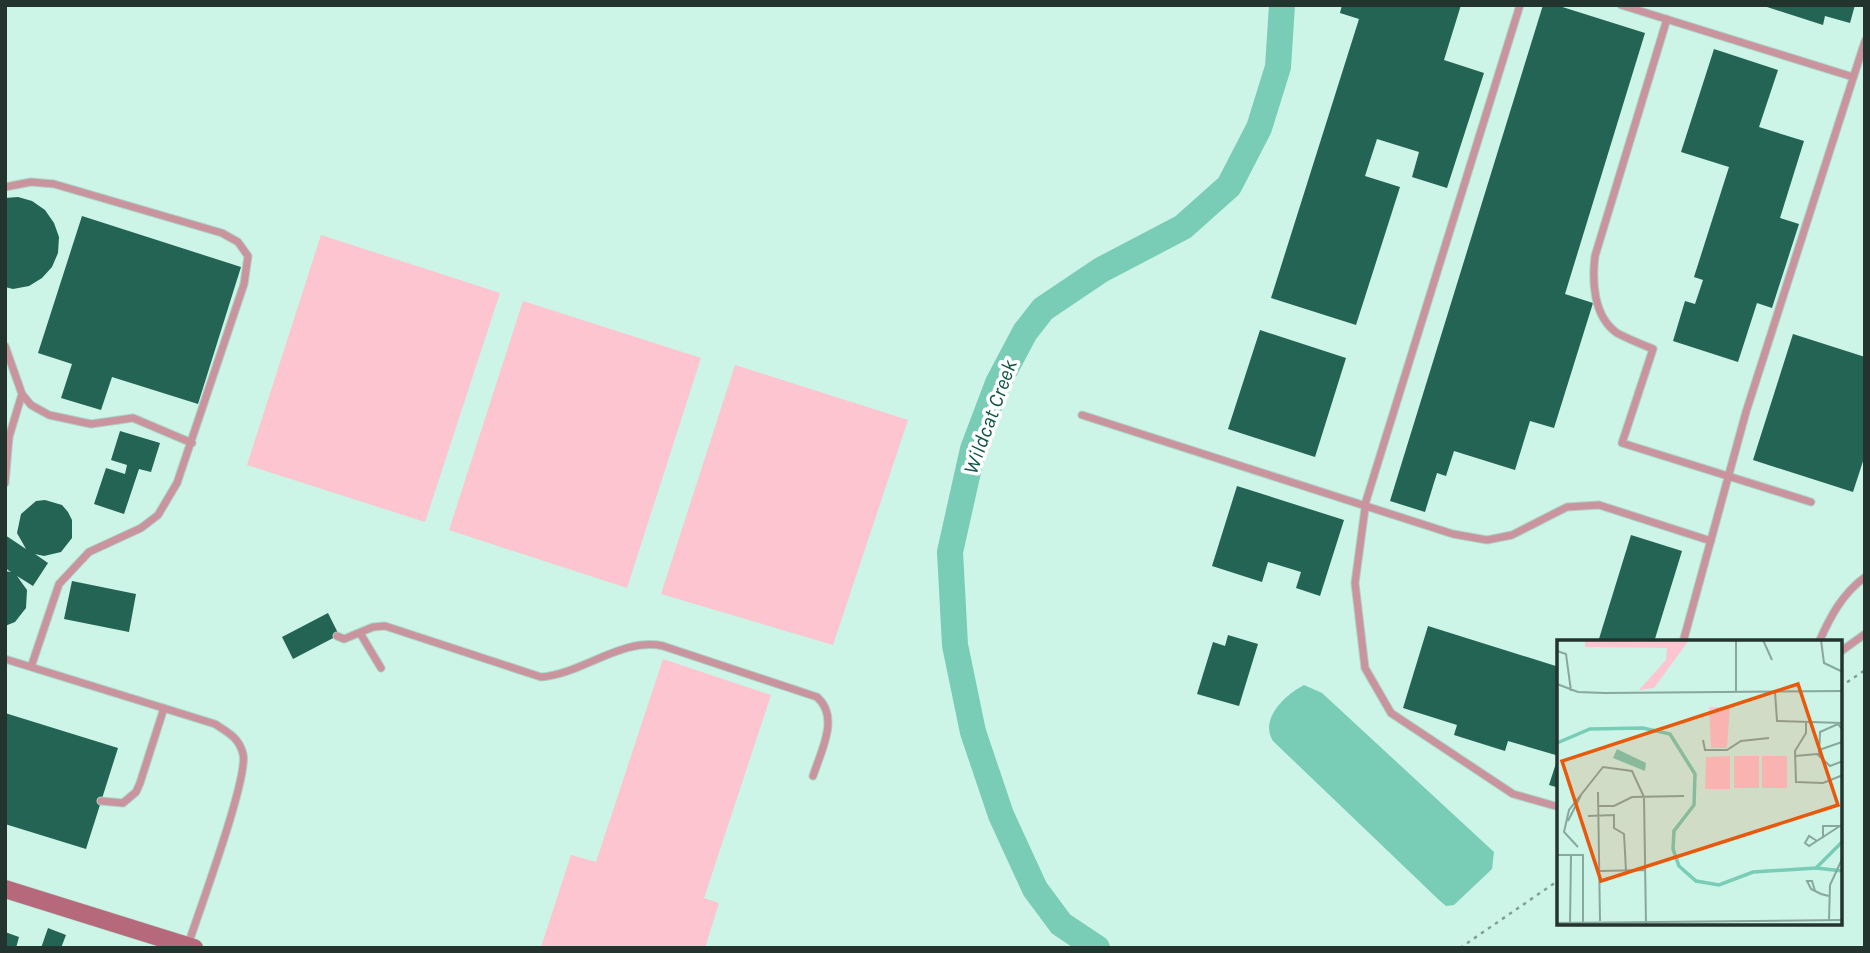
<svg xmlns="http://www.w3.org/2000/svg" width="1870" height="953" viewBox="0 0 1870 953" font-family="Karla,sans-serif">
  <style>
    .green { fill: #fcc5cf }
    .water { fill: #79ccb5 }
    .lines { fill: none; stroke-linecap: round; stroke-linejoin: round }
    .river { stroke: #79ccb5; stroke-width: 26 }
    .building { fill: #236455 }
    .service-casing { stroke: #aed1c6; stroke-width: 9 }
    .secondary-casing { stroke: #aed1c6; stroke-width: 19 }
    .path { stroke: #829f96; stroke-width: 2.5; stroke-dasharray: 3.5 5; stroke-linecap: butt }
    .service { stroke: #ca949f; stroke-width: 7 }
    .secondary { stroke: #b6697b; stroke-width: 18 }
    .labels { text-anchor: middle; dominant-baseline: central; stroke-width: 7; stroke-linejoin: round; paint-order: stroke }
    .water-label { font-size: 21px; font-style: italic; fill: #105647; stroke: #fff }
    .inset-river { fill: none; stroke: #79ccb5; stroke-width: 3.5 }
    .inset-road { fill: none; stroke: #88a79d; stroke-width: 2 }
    .view { fill: #e8590c; fill-opacity: 0.15; stroke: #e8590c; stroke-width: 3.5 }
    .inset-edge { fill: none; stroke: #23332e; stroke-width: 3.5 }
  </style>
  <rect width="100%" height="100%" fill="#ccf4e7"/>
  <path class="green" d="M321 235 500 293 425 522 247 465Z
    M523 301 701 358 627 588 449 530Z
    M735 365 908 420 833 645 661 594Z
    M663 659 771 695 704 898 719 903 705 948 541 947 571 855 596 862Z"/>
  <path class="water" d="M1304 685 1322 693 1494 852 1492 869 1454 905 1446 906 1439 900 1273 741C1259 719 1285 695 1304 685Z"/>
  <g class="lines">
    <path class="river" d="M1097 948 1061 924 1035 889 1001 815 973 732 955 645 950 552 973 449 998 383 1025 332 1043 309 1101 270 1183 227 1229 186 1259 128 1278 67 1282 5"/>
  </g>
  <path class="building" d="M1342 5H1461L1444 60 1484 73 1447 188 1412 177 1419 152 1377 139 1365 176 1400 187 1356 325 1271 298 1359 19 1340 13Z
    M1543 5H1556L1645 33 1565 294 1593 303 1554 428 1530 421 1515 470 1454 451 1446 476 1437 473 1425 512 1390 501Z
    M1761 5H1855L1850 23 1825 16 1823 25Z
    M1714 49 1778 70 1759 127 1804 141 1780 218 1799 224 1772 308 1757 303 1738 362 1673 341 1685 301 1695 304 1703 280 1694 277 1729 167 1681 152Z
    M18 197 32 201 45 210 54 223 59 237 58 253 52 267 42 278 29 286 13 289 5 287V198Z
    M82 216 241 267 198 404 112 377 101 410 61 398 72 364 38 353Z
    M1260 330 1346 358 1315 457 1228 429Z
    M1793 334 1865 357V455L1853 492 1753 460Z
    M120 431 160 443 151 472 139 469 124 514 94 504 106 468 125 474 127 465 111 460Z
    M1237 486 1344 520 1320 596 1296 588 1301 572 1268 562 1262 582 1212 566Z
    M45 500 62 505 68 512 72 520V538L61 552 44 556 35 554 48 563 33 586 17 576 27 590 26 608 15 622 5 626V571L11 572 5 568V535L26 549 17 533 21 514 36 501Z
    M1631 535 1682 551 1654 642H1598Z
    M72 581 136 594 129 632 64 619Z
    M328 613 339 635 293 659 282 637Z
    M1428 626 1559 667V756L1508 741 1505 751 1454 735 1457 725 1403 708Z
    M1228 635 1258 644 1239 706 1197 694 1213 642 1225 646Z
    M5 713 118 748 86 849 5 824Z
    M1558 757H1559V788L1549 785Z
    M48 928 66 935 61 948H41Z
    M5 932 19 937 16 948H5Z"/>
  <g class="lines">
    <defs>
      <path id="service" d="M1520 5 1366 501 1355 583 1365 668 1391 713 1513 794 1559 807
        M1621 5 1853 77
        M1667 19 1595 256C1592 281 1593 316 1617 333 1628 339 1641 344 1653 349L1622 443 1811 502
        M5 187 31 182 54 184 222 233 238 242 248 256 244 284 177 483 158 515 141 528 89 552 59 584 31 667
        M5 346 22 394 31 405 49 415 91 424 133 418 192 443
        M1082 415 1453 534 1487 540 1512 535 1567 507 1599 505 1711 541
        M5 483 9 437 22 394
        M360 633 381 668
        M337 636 344 639 373 627 385 626 541 677C582 674 622 637 663 646L817 697C840 717 821 751 813 776
        M1683 642 1746 412 1865 41
        M1819 642C1830 617 1842 594 1865 577
        M1840 652 1865 634
        M5 659 215 724C229 733 239 738 243 754 249 777 198 914 188 945
        M101 801 123 803 136 792 140 783 164 708"/>
      <path id="secondary" d="M5 889 194 948"/>
    </defs>
    <use href="#service" class="service-casing"/>
    <use href="#secondary" class="secondary-casing"/>
    <path class="path" d="M1840 687 1865 670
      M1460 948 1559 880"/>
    <use href="#service" class="service"/>
    <use href="#secondary" class="secondary"/>
  </g>
  <g class="labels">
    <g class="water-label">
      <text transform="translate(990 417) rotate(-70)">Wildcat Creek</text>
    </g>
  </g>
  <g transform="translate(1557 640)">
    <rect width="285" height="285" fill="#ccf4e7"/>
    <path d="M28 0H132L97 48 82 50 109 20 110 8 28 7ZM152 67H173L170 108H154ZM173 116V149H148L149 117ZM177 116H202V148H177ZM205 116H230V148H205Z" fill="#fcc5cf"/>
    <path d="M60 109 89 123 88 131 56 118Z" fill="#79ccb5"/>
    <path class="inset-river" d="M0 103 33 89 86 88 113 94 138 134 137 165 117 191 116 209 122 226 139 241 162 245 196 232 259 228 286 201M259 228 286 231"/>
    <path class="inset-road" d="M206 0 215 20M264 0 267 23 286 32M0 11 9 14 14 51M0 44 21 52 47 53 286 51M179 52V0M218 52 220 81 286 83M249 81V93L238 111 239 142 266 143 286 135M146 100 148 110H170L184 101 212 98M262 110 285 102M262 115 263 92 281 84 286 90M238 116 260 114 273 126 286 121M41 152 43 281M42 166H57L75 157 127 156M31 176 57 175V188L67 194 69 231M11 181 24 155M266 198V186H284M260 201 252 196 248 203 252 206 286 184M21 207 7 192 12 170 46 127 75 131 87 157 89 285M0 215H26V283M43 231 88 230M258 251 255 241H250L254 249 264 254 272 256M0 277V215M272 280 273 245 286 217M0 283 286 280M13 284 14 215"/>
    <path class="view" d="M241 44 281 165 44 241 5 121Z"/>
    <rect width="285" height="285" class="inset-edge"/>
  </g>
  <rect width="1870" height="953" fill="none" stroke="#23332e" stroke-width="14"/>
</svg>
